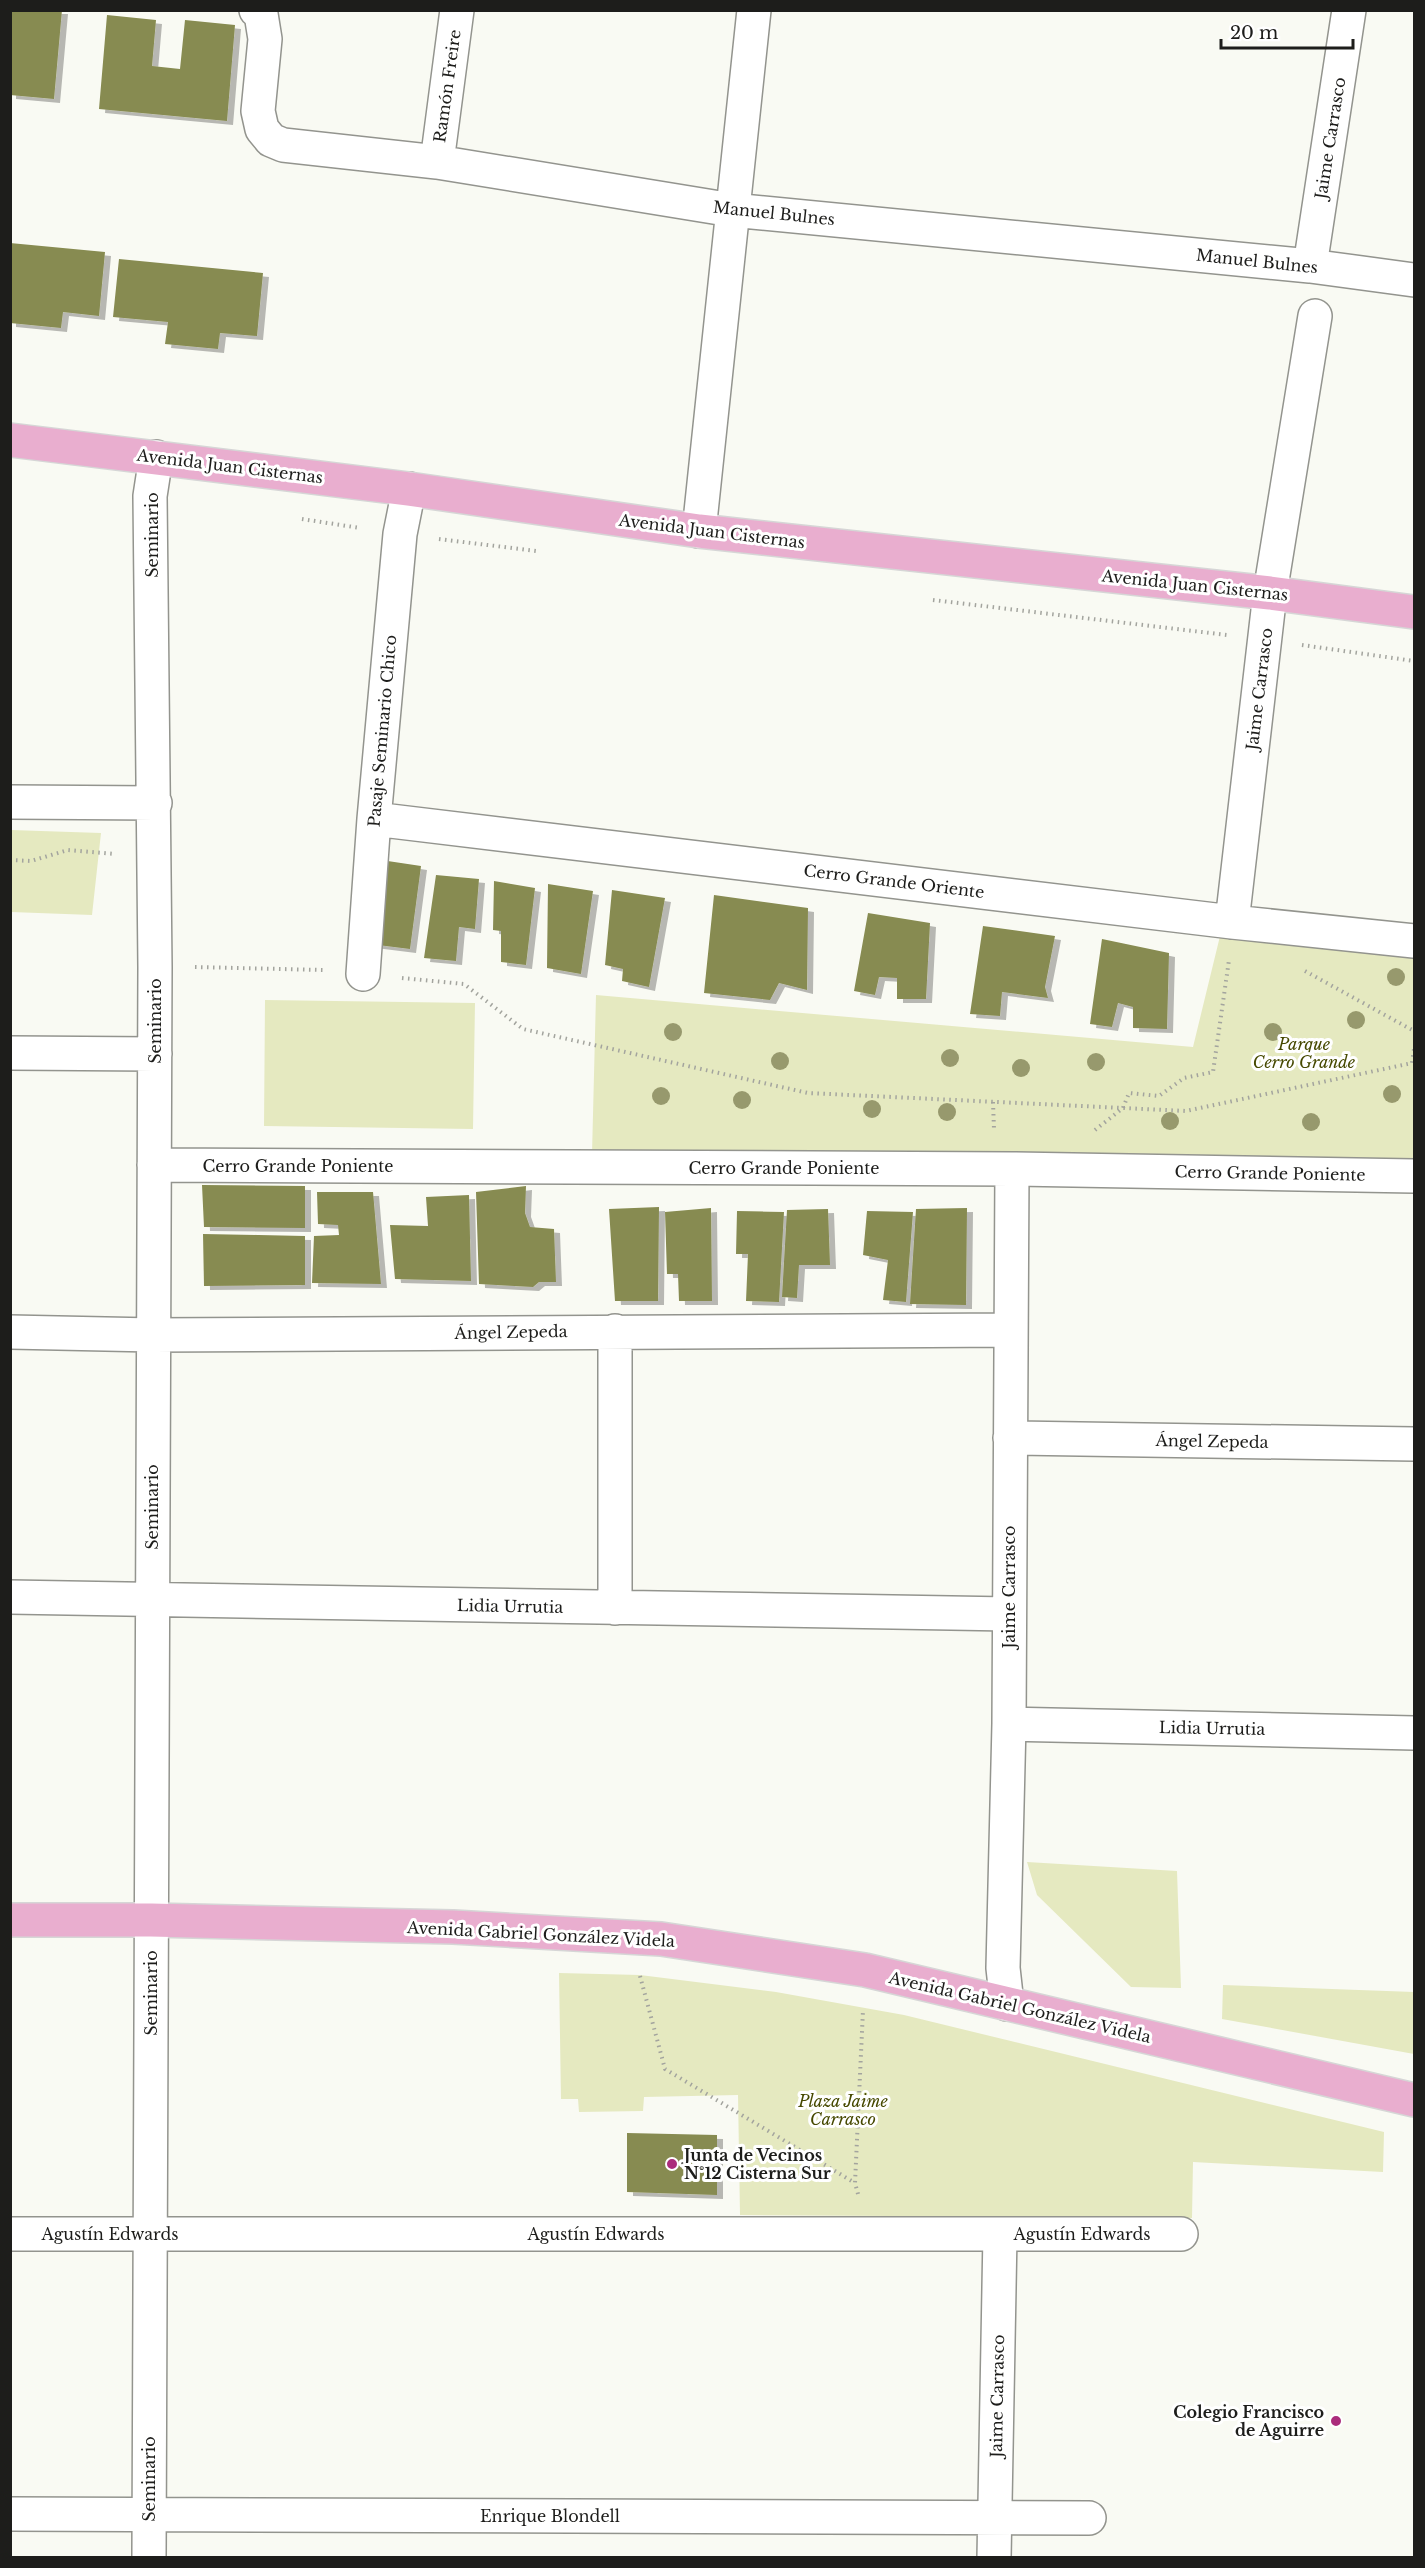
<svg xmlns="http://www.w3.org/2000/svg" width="1425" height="2568" viewBox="0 0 1425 2568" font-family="'Libre Baskerville',serif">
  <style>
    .green { fill: #e5e9c0 }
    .building { fill: #878b51; filter: url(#shadow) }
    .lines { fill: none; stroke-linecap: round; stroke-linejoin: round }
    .minor-casing { stroke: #93948e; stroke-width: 36 }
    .major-casing { stroke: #d6d6d6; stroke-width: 36 }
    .path { stroke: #a3a49e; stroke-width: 4; stroke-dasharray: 1.5 4.5; stroke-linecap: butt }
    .minor { stroke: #fff; stroke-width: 33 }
    .major { stroke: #e9aecf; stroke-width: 33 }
    .tree { fill: #97996d }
    .poi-dot { fill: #ab2c7c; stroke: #fff; stroke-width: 2 }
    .labels { text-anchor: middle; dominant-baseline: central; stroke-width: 6; stroke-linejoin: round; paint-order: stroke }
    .street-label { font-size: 16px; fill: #1d1d1b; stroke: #fff }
    .park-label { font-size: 16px; font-style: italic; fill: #464900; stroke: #fff }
    .poi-label { font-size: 16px; font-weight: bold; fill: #1d1d1b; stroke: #fff; text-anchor: start }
  </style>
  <defs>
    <filter id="shadow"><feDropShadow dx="6" dy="4" stdDeviation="0" flood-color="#0004"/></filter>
  </defs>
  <rect width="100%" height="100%" fill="#f9faf3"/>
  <path class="green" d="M11 830 101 833 92 915 11 912Z
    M1221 932 1414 949V1167L995 1152 592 1154 596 995 1193 1047Z
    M265 1000 475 1003 473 1129 264 1126Z
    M1027 1862 1177 1871 1181 1988 1131 1987 1037 1895Z
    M559 1973 640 1975 776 1992 904 2015 1384 2132 1383 2172 1193 2162 1192 2218 740 2215 738 2095 644 2097 643 2111 579 2112 578 2099H561Z
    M1223 1985 1414 1992V2054L1222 2019Z"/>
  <path class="building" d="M11 10H62L54 99 10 95Z
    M107 15 156 20 152 66 180 69 185 20 235 25 227 121 99 109Z
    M10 243 105 252 99 316 63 312 61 328 10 323Z
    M119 259 263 273 257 336 220 333 218 349 165 344 168 322 113 317Z
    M381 860 421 866 410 949 370 944Z
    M436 875 479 879 475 929 459 927 456 961 424 958Z
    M494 881 535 888 526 965 501 962V931L493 930Z
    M548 884 593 891 581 974 547 968Z
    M612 890 665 898 649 987 622 981 623 969 605 965Z
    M714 895 808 908 807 990 779 983 770 1000 704 993Z
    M868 913 930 923 926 999H897V978L879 977 875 995 854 991Z
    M983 926 1055 936 1045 987 1048 998 1002 992 1000 1016 970 1014Z
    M1102 939 1169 953 1167 1029 1133 1028V1007L1118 1003 1112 1027 1090 1024Z
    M202 1185 305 1186V1228L204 1227Z
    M526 1186 525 1213 530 1227 554 1229 556 1282H539L533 1287 479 1284 476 1192Z
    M317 1192H373L381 1284 312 1283 314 1236 339 1235 338 1225 318 1224Z
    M469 1195 471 1281 395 1279 390 1225 428 1226 426 1197Z
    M659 1207 658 1301H615L609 1209Z
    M711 1208 712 1301H679L678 1274H667L665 1212Z
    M967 1208 966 1305 910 1304 916 1209Z
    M828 1209 830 1265H799L797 1298 782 1297 787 1210Z
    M737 1211 784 1212 779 1302 746 1301 748 1254H736Z
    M867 1211 913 1212 906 1302 883 1300 888 1260 863 1255Z
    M203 1234 305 1236V1285L204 1286Z
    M627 2133 717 2135V2195L627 2192Z"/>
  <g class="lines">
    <defs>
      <path id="minor" d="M256 10 261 14 265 39 258 111 262 129 271 140 283 145 437 162 732 210 1310 266 1414 280
        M437 162 457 10
        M1310 266 1349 10
        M699 531 754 10
        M10 802 155 803
        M374 819 1232 922 1414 941
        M1232 922 1270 593 1315 316
        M363 974 374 819 400 534 409 489
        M10 1053 155 1054
        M154 1165 1012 1169 1414 1176
        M615 1331V1608
        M10 1332 153 1335 1011 1330
        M1010 1438 1414 1444
        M10 1597 1009 1614
        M1009 1724 1414 1733
        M1007 2004 1003 1968 1009 1724 1012 1169
        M10 2234H1181
        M10 2514 1089 2518
        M149 2558 155 967 150 496 156 457
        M994 2558 1000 2234"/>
      <path id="major" d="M10 440 409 489 699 531 1270 593 1414 612
        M10 1920H151L453 1927 661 1939 865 1970 1414 2100"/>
    </defs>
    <use href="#minor" class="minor-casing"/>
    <use href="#major" class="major-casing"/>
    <path class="path" d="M302 519 360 528
      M439 539 536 551
      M933 600 1227 635
      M1302 645 1414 661
      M10 860 31 861 68 850 115 854
      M195 967 323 970
      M1305 971 1414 1031
      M402 978 464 984 523 1029 808 1093 1123 1108 1129 1093 1159 1096 1184 1078 1213 1072 1229 960
      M993 1102 994 1129
      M1095 1130 1123 1108 1186 1111 1412 1063 1414 1049
      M640 1976 665 2069 855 2183
      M858 2194 855 2183 863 2010"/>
    <use href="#minor" class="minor"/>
    <use href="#major" class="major"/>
  </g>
  <g class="tree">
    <circle cx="1396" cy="977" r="9"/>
    <circle cx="1356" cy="1020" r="9"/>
    <circle cx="673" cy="1032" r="9"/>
    <circle cx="1273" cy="1032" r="9"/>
    <circle cx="950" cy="1058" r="9"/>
    <circle cx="780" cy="1061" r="9"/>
    <circle cx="1096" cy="1062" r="9"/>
    <circle cx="1021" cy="1068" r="9"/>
    <circle cx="1392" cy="1094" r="9"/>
    <circle cx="661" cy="1096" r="9"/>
    <circle cx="742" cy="1100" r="9"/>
    <circle cx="872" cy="1109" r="9"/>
    <circle cx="947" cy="1112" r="9"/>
    <circle cx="1170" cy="1121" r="9"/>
    <circle cx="1311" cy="1122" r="9"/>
  </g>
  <g class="poi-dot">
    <circle cx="672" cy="2164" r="6"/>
    <circle cx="1336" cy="2421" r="6"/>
  </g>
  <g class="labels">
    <g class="street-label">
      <text transform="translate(447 86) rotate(-82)">Ramón Freire</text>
      <text transform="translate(1330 138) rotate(-81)">Jaime Carrasco</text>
      <text transform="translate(774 213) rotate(6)">Manuel Bulnes</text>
      <text transform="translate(1257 261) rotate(6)">Manuel Bulnes</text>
      <text transform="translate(230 466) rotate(7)">Avenida Juan Cisternas</text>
      <text transform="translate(712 531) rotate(7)">Avenida Juan Cisternas</text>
      <text transform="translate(152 535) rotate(-90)">Seminario</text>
      <text transform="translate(1195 585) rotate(6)">Avenida Juan Cisternas</text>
      <text transform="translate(1259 689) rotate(-83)">Jaime Carrasco</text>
      <text transform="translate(382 731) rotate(-85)">Pasaje Seminario Chico</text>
      <text transform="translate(894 881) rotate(7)">Cerro Grande Oriente</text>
      <text transform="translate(155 1021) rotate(-90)">Seminario</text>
      <text x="298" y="1166">Cerro Grande Poniente</text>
      <text x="784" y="1168">Cerro Grande Poniente</text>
      <text transform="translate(1270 1173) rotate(1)">Cerro Grande Poniente</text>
      <text transform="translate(511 1332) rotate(-1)">Ángel Zepeda</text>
      <text transform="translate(1212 1441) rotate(1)">Ángel Zepeda</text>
      <text transform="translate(152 1507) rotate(-90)">Seminario</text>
      <text transform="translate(1009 1587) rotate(-90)">Jaime Carrasco</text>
      <text transform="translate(510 1606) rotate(1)">Lidia Urrutia</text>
      <text transform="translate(1212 1728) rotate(1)">Lidia Urrutia</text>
      <text transform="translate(541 1934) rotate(3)">Avenida Gabriel González Videla</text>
      <text transform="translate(151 1993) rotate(-90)">Seminario</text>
      <text transform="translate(1020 2007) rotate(13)">Avenida Gabriel González Videla</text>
      <text x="110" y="2234">Agustín Edwards</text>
      <text x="596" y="2234">Agustín Edwards</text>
      <text x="1082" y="2234">Agustín Edwards</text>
      <text transform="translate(997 2396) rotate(-89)">Jaime Carrasco</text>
      <text transform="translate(149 2479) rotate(-90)">Seminario</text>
      <text x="550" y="2516">Enrique Blondell</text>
    </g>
    <g class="park-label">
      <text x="1304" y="1044">Parque<tspan x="1304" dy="18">Cerro Grande</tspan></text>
      <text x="843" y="2101">Plaza Jaime<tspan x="843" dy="18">Carrasco</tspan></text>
    </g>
    <g class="poi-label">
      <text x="684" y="2155">Junta de Vecinos<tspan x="684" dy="18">N°12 Cisterna Sur</tspan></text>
      <text x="1324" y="2412" text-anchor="end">Colegio Francisco<tspan x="1324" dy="18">de Aguirre</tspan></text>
    </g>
  </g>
  <rect width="1425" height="2568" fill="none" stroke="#1d1d1b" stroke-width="24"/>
  <path d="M1221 39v9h132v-9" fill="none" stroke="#1d1d1b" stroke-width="3"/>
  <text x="1230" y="39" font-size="18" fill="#1d1d1b" stroke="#ffffff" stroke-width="4.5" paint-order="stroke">20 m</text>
</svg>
